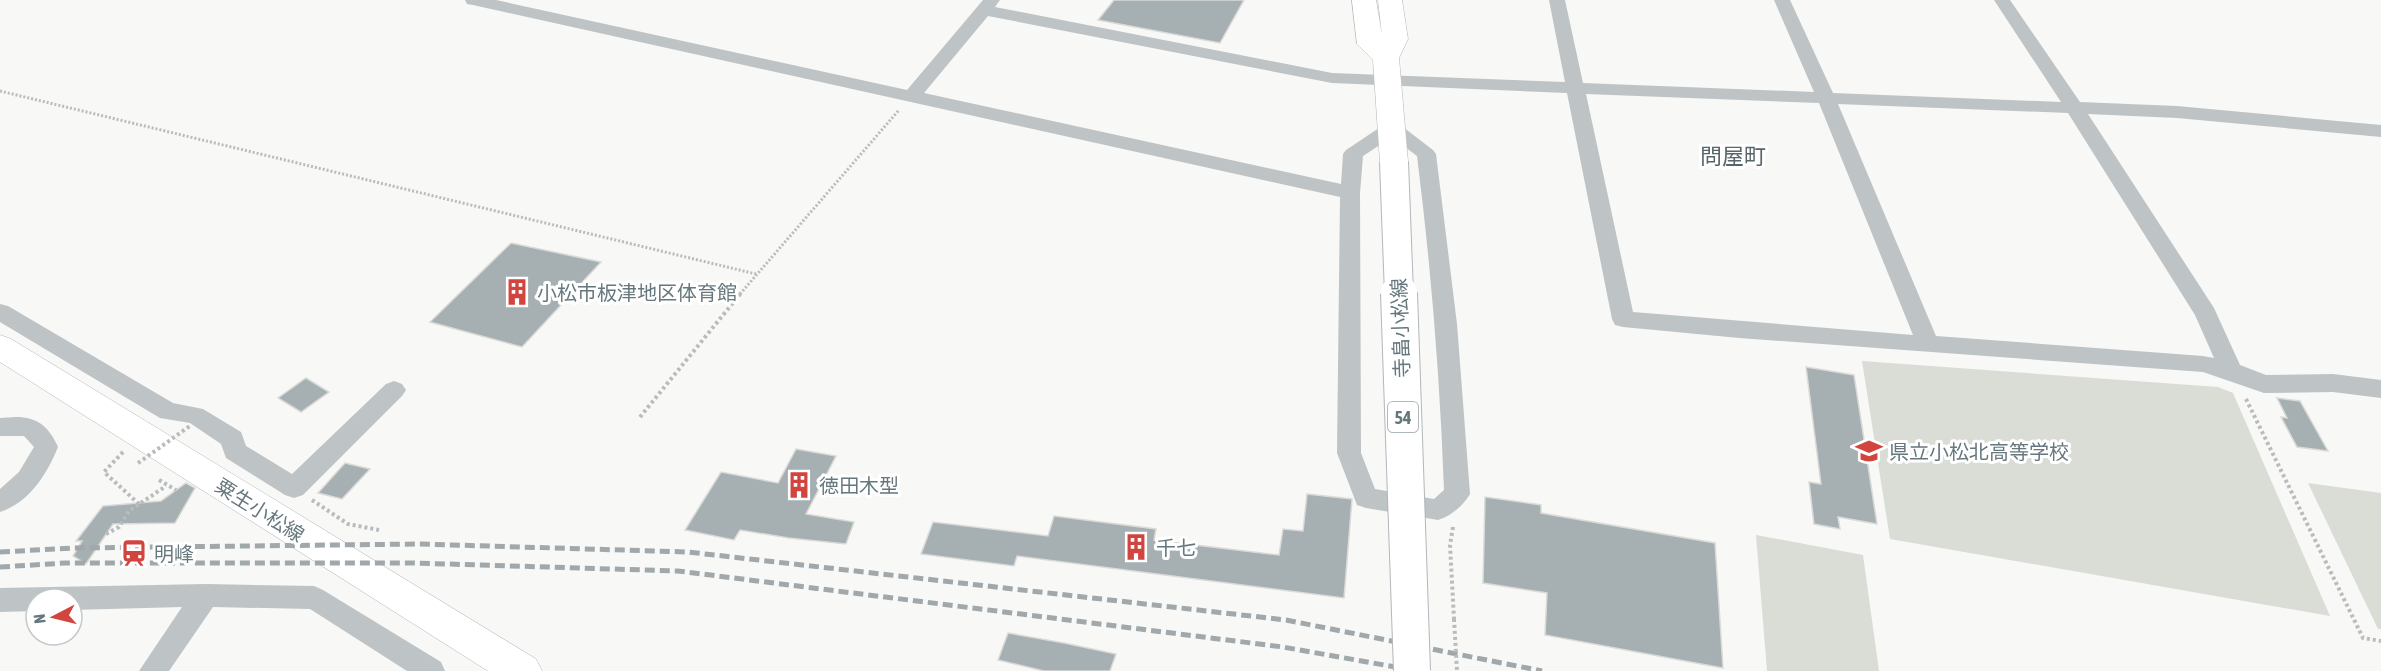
<svg xmlns="http://www.w3.org/2000/svg" width="2381" height="671" viewBox="0 0 2381 671" font-family="'Asap Condensed','Noto Sans JP',sans-serif">
  <style>
    .green { fill: #d9ddd6 }
    .building { fill: #a6afb2; stroke: #dadad8; stroke-width: 1.5 }
    .lines { fill: none; stroke-linecap: round; stroke-linejoin: round }
    .secondary-casing { stroke: #b0b7ba; stroke-width: 1 }
    .primary-casing { stroke: #b2b7ba; stroke-width: 1 }
    .path-far1 { stroke: #b8bcbe; stroke-width: 3; stroke-dasharray: 2 2; stroke-linecap: butt }
    .path { stroke: #b8bcbe; stroke-width: 4; stroke-dasharray: 3 3; stroke-linecap: butt }
    .street { fill: #bec3c5; fill-rule: evenodd }
    .secondary { fill: #fff; fill-rule: evenodd }
    .primary { fill: #fff; fill-rule: evenodd }
    .rail { stroke: #a0a8ab; stroke-width: 5; stroke-dasharray: 10 5; stroke-linecap: butt }
    .primary-bridge-far1-casing { stroke: #b2b7ba; stroke-width: 30; stroke-linecap: butt }
    .primary-bridge-casing { stroke: #b2b7ba; stroke-width: 38; stroke-linecap: butt }
    .path-bridge { stroke: #b8bcbe; stroke-width: 4; stroke-dasharray: 3 3; stroke-linecap: butt }
    .primary-bridge-far1 { stroke: #fff; stroke-width: 28 }
    .primary-bridge { stroke: #fff; stroke-width: 36 }
    .labels { text-anchor: middle; dominant-baseline: central; stroke-width: 6; stroke-linejoin: round; paint-order: stroke }
    .shield { fill: #fff; stroke: #94a0a5; stroke-width: 1.5 }
    .shield-label { font-size: 18px; font-weight: bold; fill: #66787e }
    .poi-label { font-size: 20px; fill: #66787e; stroke: #fff; text-anchor: start }
    .street-label { font-size: 20px; fill: #66787e; stroke: #fff }
    .quarter-label { font-size: 22px; fill: #58656a; stroke: #fff }
  </style>
  <rect width="100%" height="100%" fill="#f8f8f6"/>
  <path class="green" d="M1862 361 2218 387 2233 393 2330 616 1890 539Z
    M2308 483 2381 493V629H2378Z
    M1756 535 1863 555 1879 671H1767Z"/>
  <path class="building" d="M1114 0H1244L1220 43 1098 20Z
    M511 243 601 262 522 347 430 322Z
    M1806 367 1854 375 1877 524 1838 517 1840 529 1814 524 1809 482 1821 484Z
    M306 378 329 392 301 412 278 398Z
    M2277 398 2300 401 2328 451 2297 447 2281 417 2287 418Z
    M796 449 836 456 806 514 854 522 846 544 789 538 740 530 734 540 685 530 721 472 778 483Z
    M345 463 370 469 342 499 318 493Z
    M186 483 195 488 175 523 113 524 86 564 73 556 82 541H76L103 506 161 501Z
    M1307 494 1352 499 1344 598 1017 556 1014 566 921 554 933 522 1048 536 1054 516 1156 529 1154 540 1279 555 1283 529 1303 531Z
    M1485 497 1541 505V513L1715 543 1723 668 1545 635 1547 593 1483 583Z
    M1008 633 1064 643 1116 654 1110 671H1044L998 660Z"/>
  <g class="lines">
    <defs>
      <path id="secondary" d="M0 335 11 339 536 659 542 671H488L0 362Z"/>
      <path id="primary" d="M1352 0H1376L1382 35 1378 0H1402L1408 39 1399 58 1408 162 1404 168 1394 171 1384 168 1380 162 1373 60 1357 44Z"/>
    </defs>
    <use href="#secondary" class="secondary-casing"/>
    <use href="#primary" class="primary-casing"/>
    <path class="path-far1" d="M0 91 756 274
      M740 294 899 110"/>
    <path class="path" d="M2246 399 2363 638 2381 641
      M640 417 741 293
      M123 452 104 472 139 504
      M159 480 176 490
      M312 500 348 524 379 530
      M1453 527 1450 545 1454 619
      M106 534 119 527 129 511 166 486"/>
    <path class="street" d="M465 0H496L907 90 983 0H1000L995 7 1332 73 1565 82 1549 0H1565L1583 83 1814 92 1774 0H1790L1833 93 2061 102 1994 0H2010L2080 102 2177 106 2381 125V137L2177 118 2088 114 2214 308 2240 365 2266 375 2333 374 2381 380V398L2333 392 2264 393 2203 372 1739 338 1623 327 1615 325 1612 319 1567 93 1332 83 988 16 924 93 1341 184 1343 154 1346 150 1385 124 1392 122 1399 124 1433 150 1436 154 1457 324 1470 494C1463 506 1451 516 1438 520L1366 508 1357 505 1337 453 1340 197 473 5 467 4ZM1586 94 1819 103 1913 335 1633 312ZM1838 104 2068 113 2195 315 2214 358 2203 356 1936 336ZM1392 137 1417 156C1431 267 1440 378 1444 490L1434 499 1375 489 1361 453 1360 193 1363 156Z
      M0 304 8 306 173 403 203 409 241 432 246 446 292 474 386 384 394 381 402 384 406 390 402 396 303 495 294 498 285 495 226 458 221 444 190 423 160 418 0 322Z
      M16 417C38 417 49 427 58 447 47 474 30 502 0 512V489L19 472 34 447 24 436H0V418Z
      M206 584 314 586 323 590 441 662 445 671H407L310 609 213 607 169 671H139L182 607 72 610V599H36V611L0 612V588Z"/>
    <use href="#secondary" class="secondary"/>
    <use href="#primary" class="primary"/>
    <path class="rail" d="M0 552 73 548 420 544 688 552 1286 620 1542 671
      M0 567 66 563H414L678 571 1283 647 1418 671"/>
    <defs>
      <path id="primary-bridge-far1" d="M1394 162 1399 294"/>
      <path id="primary-bridge" d="M1399 293 1412 671"/>
    </defs>
    <use href="#primary-bridge-far1" class="primary-bridge-far1-casing"/>
    <use href="#primary-bridge" class="primary-bridge-casing"/>
    <path class="path-bridge" d="M138 463 190 426
      M1454 619 1457 671"/>
    <use href="#primary-bridge-far1" class="primary-bridge-far1"/>
    <use href="#primary-bridge" class="primary-bridge"/>
  </g>
  <defs>
    <symbol id="building-bare" viewBox="-9 -9 18 18"><path d="M-4-6H4V6H1V3H-1V6H-4ZM-2.5-4.3h1.7v1.8h-1.7ZM.8-4.3h1.7v1.8H.8ZM-2.5-1h1.7V.8h-1.7ZM.8-1h1.7V.8H.8Z" fill="#d1453e" stroke="#fff" stroke-width="2.5" paint-order="stroke"/></symbol>
    <symbol id="school-bare" viewBox="-9 -9 18 18"><path d="M0-5L7-2L0 1L-7-2ZM-4 1L0 2.5L4 1V4Q0 6-4 4Z" fill="#d1453e" stroke="#fff" stroke-width="2.5" paint-order="stroke"/></symbol>
    <symbol id="station-bare" viewBox="-9 -9 18 18"><path d="M-3-6H3Q5-6 5-4V2Q5 4 3 4L4.5 6H3L1.5 4h-3L-3 6H-4.5L-3 4Q-5 4-5 2V-4Q-5-6-3-6ZM-3.5-4v3h7v-3ZM-3.5 1v1.5H-2V1ZM2 1v1.5H3.5V1Z" fill="#d1453e" stroke="#fff" stroke-width="2.5" paint-order="stroke"/></symbol>
  </defs>
  <g fill-rule="evenodd">
    <use href="#building-bare" x="498" y="273" width="38" height="38"/>
    <use href="#school-bare" x="1850" y="432" width="38" height="38"/>
    <use href="#building-bare" x="780" y="466" width="38" height="38"/>
    <use href="#building-bare" x="1117" y="528" width="38" height="38"/>
    <use href="#station-bare" x="115" y="534" width="38" height="38"/>
  </g>
  <g class="labels">
    <rect class="shield" x="1388" y="402" width="30" height="30" rx="4.5"/>
    <g class="shield-label">
      <text x="1403" y="417">54</text>
    </g>
    <g class="poi-label">
      <text x="537" y="292">小松市板津地区体育館</text>
      <text x="1889" y="451">県立小松北高等学校</text>
      <text x="819" y="485">徳田木型</text>
      <text x="1156" y="547">千七</text>
      <text x="154" y="553">明峰</text>
    </g>
    <g class="street-label">
      <text transform="translate(1400 328) rotate(-92)">寺畠小松線</text>
      <text transform="translate(260 510) rotate(32)">粟生小松線</text>
    </g>
    <g class="quarter-label">
      <text x="1733" y="156">問屋町</text>
    </g>
  </g>
  <g transform="translate(54 617) rotate(263)"><circle r="28" fill="#ffffff" stroke="#c2c9cb" stroke-width="1.5"/>
  <path d="M0-4.5L10 22L0 15L-10 22Z" fill="#d1453e"/>
  <text y="-9" font-size="16" font-weight="bold" text-anchor="middle" fill="#66787e">N</text>
  </g>
</svg>
